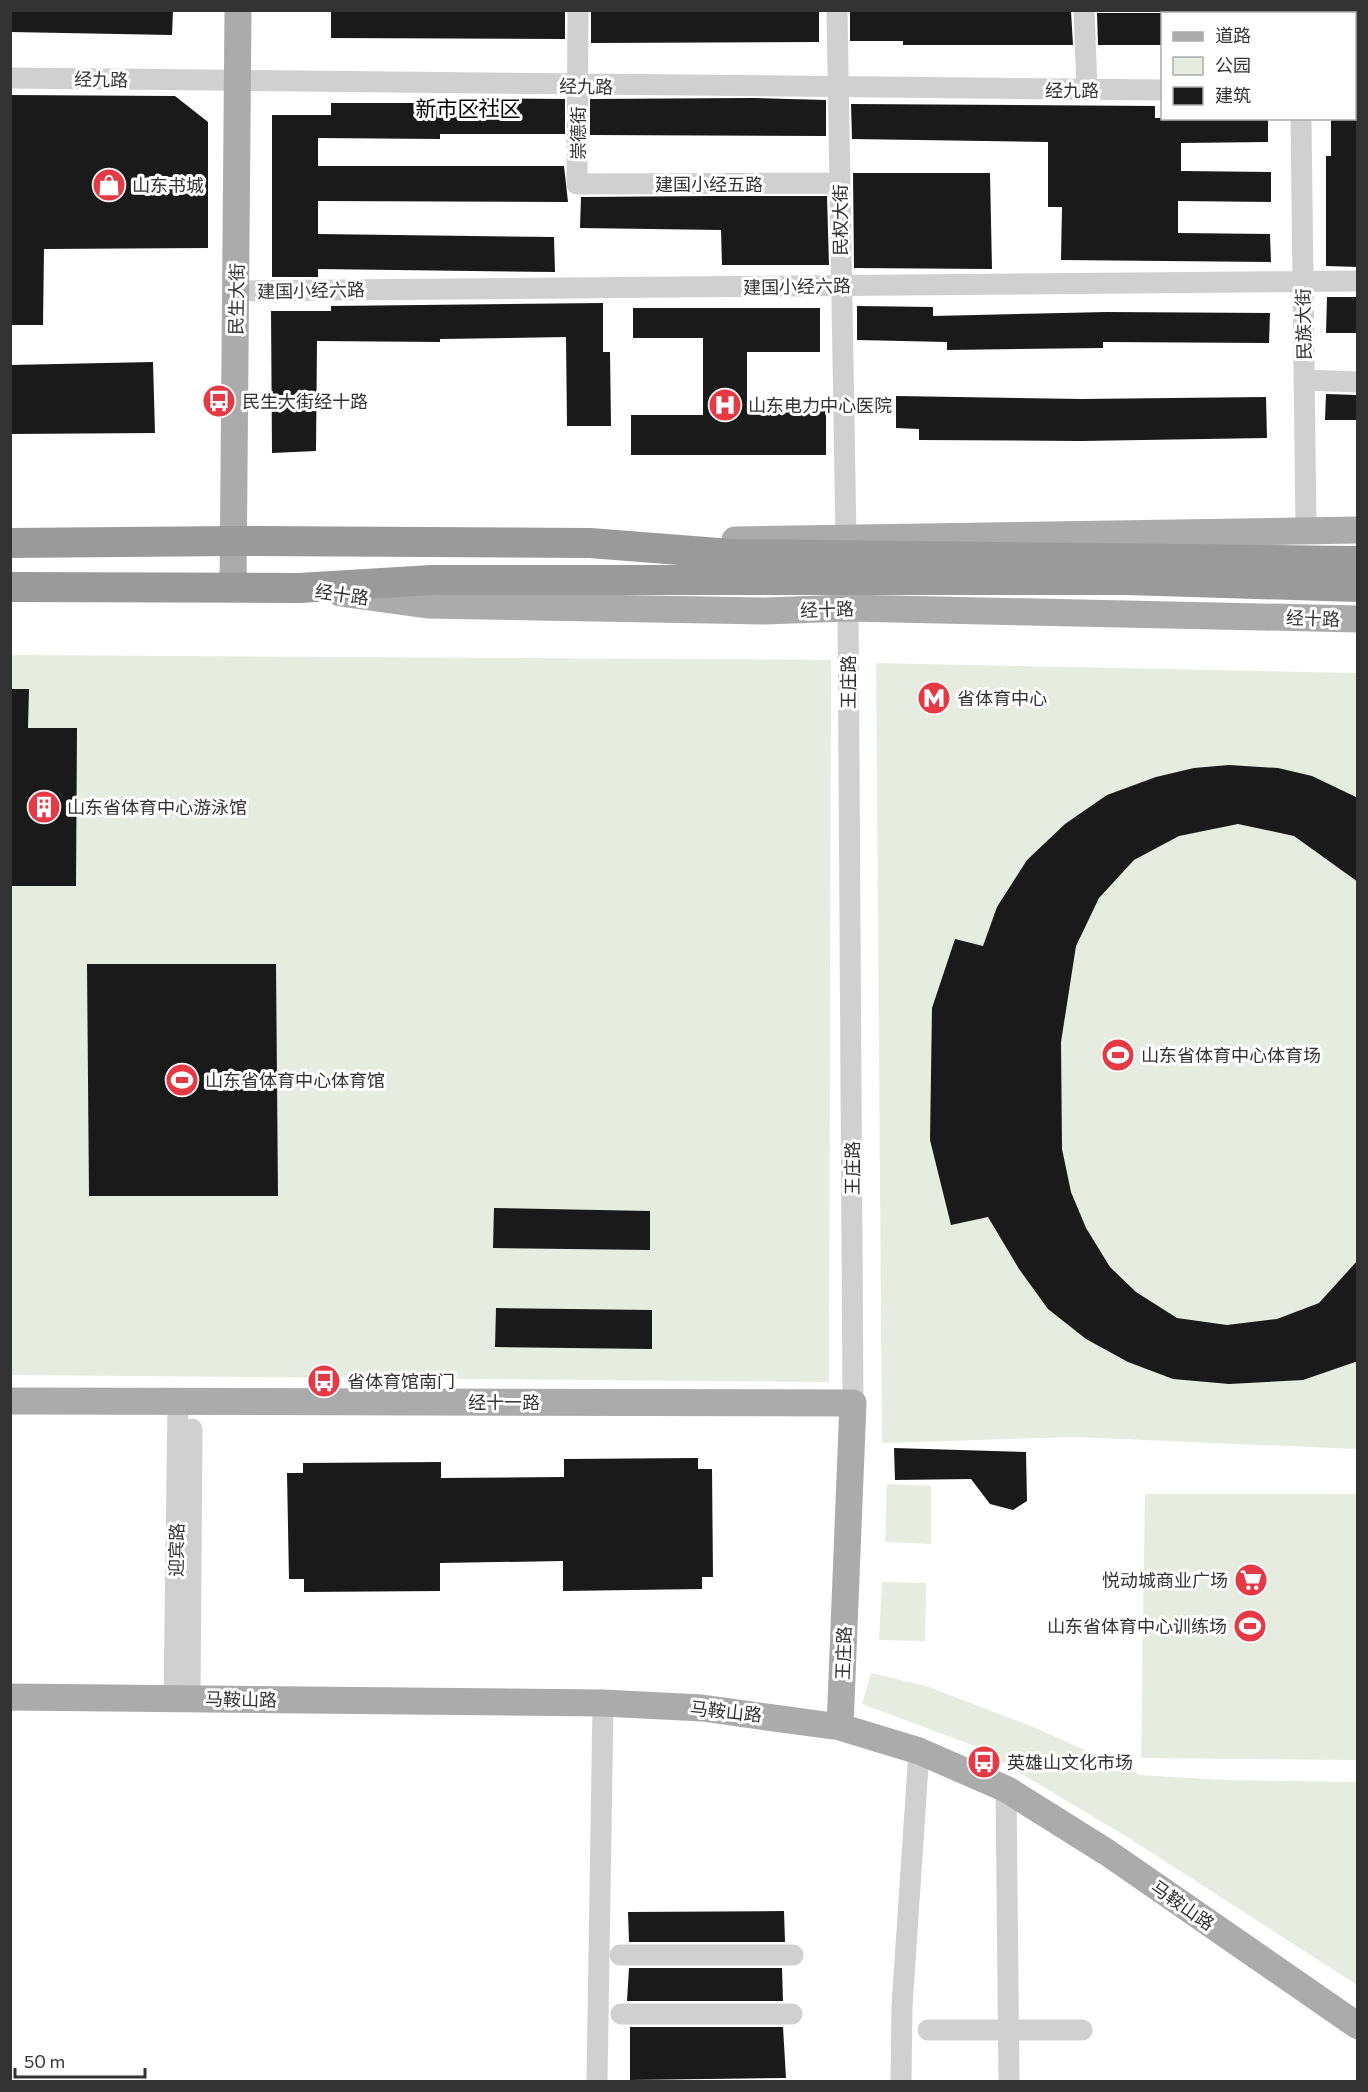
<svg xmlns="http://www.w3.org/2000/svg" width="1368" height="2092" viewBox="0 0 1368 2092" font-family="Commissioner,'Noto Sans SC',sans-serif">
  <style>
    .green { fill: #e6ecdf }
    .building { fill: #1a1a1a }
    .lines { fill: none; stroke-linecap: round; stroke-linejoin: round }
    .minor { stroke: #d0d0d0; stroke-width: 21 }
    .major { stroke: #ababab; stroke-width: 27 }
    .highway { stroke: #9a9a9a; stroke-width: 30 }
    .labels { text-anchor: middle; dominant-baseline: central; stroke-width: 6; stroke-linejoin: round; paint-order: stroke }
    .street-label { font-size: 18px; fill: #333; stroke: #fff }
    .poi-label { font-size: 18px; fill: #333; stroke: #fff; text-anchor: start }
    .quarter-label { font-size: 21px; fill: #000; stroke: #fff }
  </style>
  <rect width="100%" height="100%" fill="#fff"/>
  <path class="green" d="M11 655 831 660 829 1382 11 1375Z
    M876 663 1357 673V1449L1075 1437 882 1443Z
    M887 1484 931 1486V1544L885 1542Z
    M1145 1494H1357V1760L1141 1758Z
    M882 1582 926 1583 925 1641 879 1640Z
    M871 1673 926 1686 1036 1728 1140 1775 1224 1780 1357 1782V1985L1132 1840 975 1746 862 1704Z"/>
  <path class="building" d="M10 10H173L172 35 10 32Z
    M331 10H565V39L331 38Z
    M591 10H819V42L591 43Z
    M850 10 1071 11 1073 45H903V41H850Z
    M1097 13H1162V45H1098Z
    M10 95 175 96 208 122V248L44 249 43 325H10Z
    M458 98 565 99V134H440V139L318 138V166H564L568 202 318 201V234L554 237 555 272 318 269V277H272V115H331V103H458Z
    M753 98 826 100V136L590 135V99Z
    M851 104 1155 106V118H1268V142L1181 143V171L1271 172V202L1178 201V233L1270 234 1271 262 1061 260 1062 207H1048V142L852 139Z
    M1331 118H1358V267L1326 266V156H1331Z
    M853 173H990L992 269 854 268Z
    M712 196H827L829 265H722L721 230 580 228 581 197Z
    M1327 297H1358V333H1326Z
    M603 303V352H610L611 426H567L566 337 440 339V342L317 341 316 451 272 453 271 311H331V306Z
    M857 306 933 307V316L1107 312 1270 313 1269 343 1103 342V348L947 350V342L857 340Z
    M633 308H820V352H747V408H826V455H631V415H703V338H633Z
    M153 362 155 433 10 434V365Z
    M1326 394 1358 395V420H1325Z
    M896 396 1081 399 1266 397 1267 438 1081 441 919 440V429L896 428Z
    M10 689H29L28 728H77L76 886H10Z
    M1229 765 1278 768 1312 776 1358 798V882L1294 836 1238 824 1179 836 1134 860 1099 898 1076 946 1061 1042 1062 1149 1071 1192 1086 1228 1110 1267 1136 1292 1177 1318 1227 1325 1277 1319 1319 1303 1358 1260V1361L1303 1380 1229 1384 1173 1379 1128 1362 1086 1339 1048 1309 1019 1269 988 1217 951 1225 930 1140 932 1008 955 939 983 946 997 907 1027 860 1065 824 1107 795 1156 777 1194 768Z
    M87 964H276L278 1196H89Z
    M494 1208 650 1211V1250L493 1248Z
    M496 1308 652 1310V1349L495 1347Z
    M894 1448 1026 1452 1027 1501 1013 1510 990 1504 971 1479 895 1480Z
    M698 1458V1469H712L713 1577H702V1589L563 1591V1561L440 1563V1591L304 1592V1579H289L287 1473H303V1463L441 1462V1478L564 1477V1459Z
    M784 1911 785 1942H629L628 1912Z
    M629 1968H782L783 2001H627Z
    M630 2027H783L786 2078 630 2080Z"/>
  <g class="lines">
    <path class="minor" d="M578 10 577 184 840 183
      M837 10 846 538
      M1084 10 1087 90
      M1299 10V14
      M10 78 1162 90
      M1354 90H1358
      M1301 118 1306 530
      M236 291 1358 281
      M1304 380 1358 382
      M848 608 853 1403
      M174 1699 178 1401
      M190 1699 192 1429
      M1006 1789 1009 2082
      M620 1955H793
      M621 2014H792
      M928 2030H1082
      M597 2082 603 1703
      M901 2082 902 2006 919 1751"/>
    <path class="major" d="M735 540 1358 530
      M233 588 238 10
      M340 593 427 605 765 611 848 608 1358 619
      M10 1401 853 1403 840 1727
      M10 1697 603 1703 702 1708 840 1727 919 1751 1006 1789 1108 1853 1358 2026"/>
    <path class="highway" d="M10 543 234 541 590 543 731 554 1358 561
      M10 587 299 588 432 580H1126L1358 587"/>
  </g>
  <defs>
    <symbol id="shop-disc" viewBox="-11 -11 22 22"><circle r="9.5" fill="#e63946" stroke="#fff"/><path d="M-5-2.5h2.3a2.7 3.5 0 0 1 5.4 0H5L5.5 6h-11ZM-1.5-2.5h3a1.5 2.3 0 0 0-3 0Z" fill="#fff"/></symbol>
    <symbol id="bus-disc" viewBox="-11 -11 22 22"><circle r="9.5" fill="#e63946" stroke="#fff"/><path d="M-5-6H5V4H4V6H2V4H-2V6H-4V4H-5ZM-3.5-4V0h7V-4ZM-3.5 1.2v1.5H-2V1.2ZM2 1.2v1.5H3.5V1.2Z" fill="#fff"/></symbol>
    <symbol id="hospital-disc" viewBox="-11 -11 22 22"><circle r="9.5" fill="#e63946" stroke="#fff"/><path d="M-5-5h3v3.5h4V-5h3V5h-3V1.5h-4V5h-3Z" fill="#fff"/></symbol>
    <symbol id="metro-disc" viewBox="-11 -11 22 22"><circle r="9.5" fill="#e63946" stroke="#fff"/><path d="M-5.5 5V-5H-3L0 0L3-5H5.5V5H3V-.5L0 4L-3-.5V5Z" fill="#fff"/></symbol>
    <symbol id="building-disc" viewBox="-11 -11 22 22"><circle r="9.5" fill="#e63946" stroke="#fff"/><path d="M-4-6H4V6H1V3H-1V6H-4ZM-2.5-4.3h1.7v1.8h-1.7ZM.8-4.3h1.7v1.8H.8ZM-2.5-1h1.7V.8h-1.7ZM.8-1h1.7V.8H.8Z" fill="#fff"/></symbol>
    <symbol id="stadium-disc" viewBox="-11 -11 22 22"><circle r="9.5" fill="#e63946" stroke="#fff"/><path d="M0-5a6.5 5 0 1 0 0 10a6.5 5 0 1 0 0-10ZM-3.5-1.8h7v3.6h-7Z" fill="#fff"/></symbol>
    <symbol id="supermarket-disc" viewBox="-11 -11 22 22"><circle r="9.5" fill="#e63946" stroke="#fff"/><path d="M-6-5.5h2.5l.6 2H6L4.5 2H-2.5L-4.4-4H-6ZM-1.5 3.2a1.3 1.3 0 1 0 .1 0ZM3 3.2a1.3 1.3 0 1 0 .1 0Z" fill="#fff"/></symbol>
  </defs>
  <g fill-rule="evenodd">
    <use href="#shop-disc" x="90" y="166" width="38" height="38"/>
    <use href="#bus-disc" x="200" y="382" width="38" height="38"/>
    <use href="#hospital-disc" x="706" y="386" width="38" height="38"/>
    <use href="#metro-disc" x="915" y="679" width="38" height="38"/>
    <use href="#building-disc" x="25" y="788" width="38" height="38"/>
    <use href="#stadium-disc" x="1099" y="1036" width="38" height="38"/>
    <use href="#stadium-disc" x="163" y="1061" width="38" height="38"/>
    <use href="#bus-disc" x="305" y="1362" width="38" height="38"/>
    <use href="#supermarket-disc" x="1232" y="1561" width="38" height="38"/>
    <use href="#stadium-disc" x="1231" y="1607" width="38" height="38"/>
    <use href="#bus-disc" x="965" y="1743" width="38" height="38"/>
  </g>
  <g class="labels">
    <g class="street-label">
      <text transform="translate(101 79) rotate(1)">经九路</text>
      <text transform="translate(586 86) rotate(1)">经九路</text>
      <text x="1072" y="90">经九路</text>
      <text transform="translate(578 133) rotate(-90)">崇德街</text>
      <text x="709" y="184">建国小经五路</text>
      <text transform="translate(840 220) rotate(-90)">民权大街</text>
      <text transform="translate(797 286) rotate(-1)">建国小经六路</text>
      <text transform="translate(311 290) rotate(-1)">建国小经六路</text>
      <text transform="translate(236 299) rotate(-89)">民生大街</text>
      <text transform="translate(1303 324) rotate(-91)">民族大街</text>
      <text transform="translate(342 594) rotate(8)">经十路</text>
      <text transform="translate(827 609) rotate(-2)">经十路</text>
      <text transform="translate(1313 618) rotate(2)">经十路</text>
      <text transform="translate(848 682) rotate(-90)">王庄路</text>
      <text transform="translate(852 1168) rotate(-90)">王庄路</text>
      <text x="504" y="1402">经十一路</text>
      <text transform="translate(176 1550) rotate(-89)">迎宾路</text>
      <text transform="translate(843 1653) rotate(-88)">王庄路</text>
      <text transform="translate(241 1699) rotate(1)">马鞍山路</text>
      <text transform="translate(726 1711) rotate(6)">马鞍山路</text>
      <text transform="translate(1183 1905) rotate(35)">马鞍山路</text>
    </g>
    <g class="poi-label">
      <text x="132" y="185">山东书城</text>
      <text x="242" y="401">民生大街经十路</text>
      <text x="748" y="405">山东电力中心医院</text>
      <text x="957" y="698">省体育中心</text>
      <text x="67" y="807">山东省体育中心游泳馆</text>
      <text x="1141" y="1055">山东省体育中心体育场</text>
      <text x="205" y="1080">山东省体育中心体育馆</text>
      <text x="347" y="1381">省体育馆南门</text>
      <text x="1228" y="1580" text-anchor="end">悦动城商业广场</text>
      <text x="1227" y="1626" text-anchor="end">山东省体育中心训练场</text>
      <text x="1007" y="1762">英雄山文化市场</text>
    </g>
    <g class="quarter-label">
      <text x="468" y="107">新市区社区</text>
    </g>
  </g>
  <rect width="1368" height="2092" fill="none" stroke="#333333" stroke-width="24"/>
  <rect x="1161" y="12" width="195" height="108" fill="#ffffff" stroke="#adadad" stroke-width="1.5"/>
  <rect x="1173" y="32" width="30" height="9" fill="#ababab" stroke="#adadad" stroke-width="1.5"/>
  <text x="1215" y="42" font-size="18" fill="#333333">道路</text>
  <rect x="1173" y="57" width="30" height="18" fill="#e6ecdf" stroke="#adadad" stroke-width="1.5"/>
  <text x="1215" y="72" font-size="18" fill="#333333">公园</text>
  <rect x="1173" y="87" width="30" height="18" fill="#1a1a1a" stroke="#adadad" stroke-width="1.5"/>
  <text x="1215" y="102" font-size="18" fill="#333333">建筑</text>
  <path d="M15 2068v9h130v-9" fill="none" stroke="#333333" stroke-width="3"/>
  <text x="24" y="2068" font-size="18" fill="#333333" stroke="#ffffff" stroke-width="4.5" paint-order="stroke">50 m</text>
</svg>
